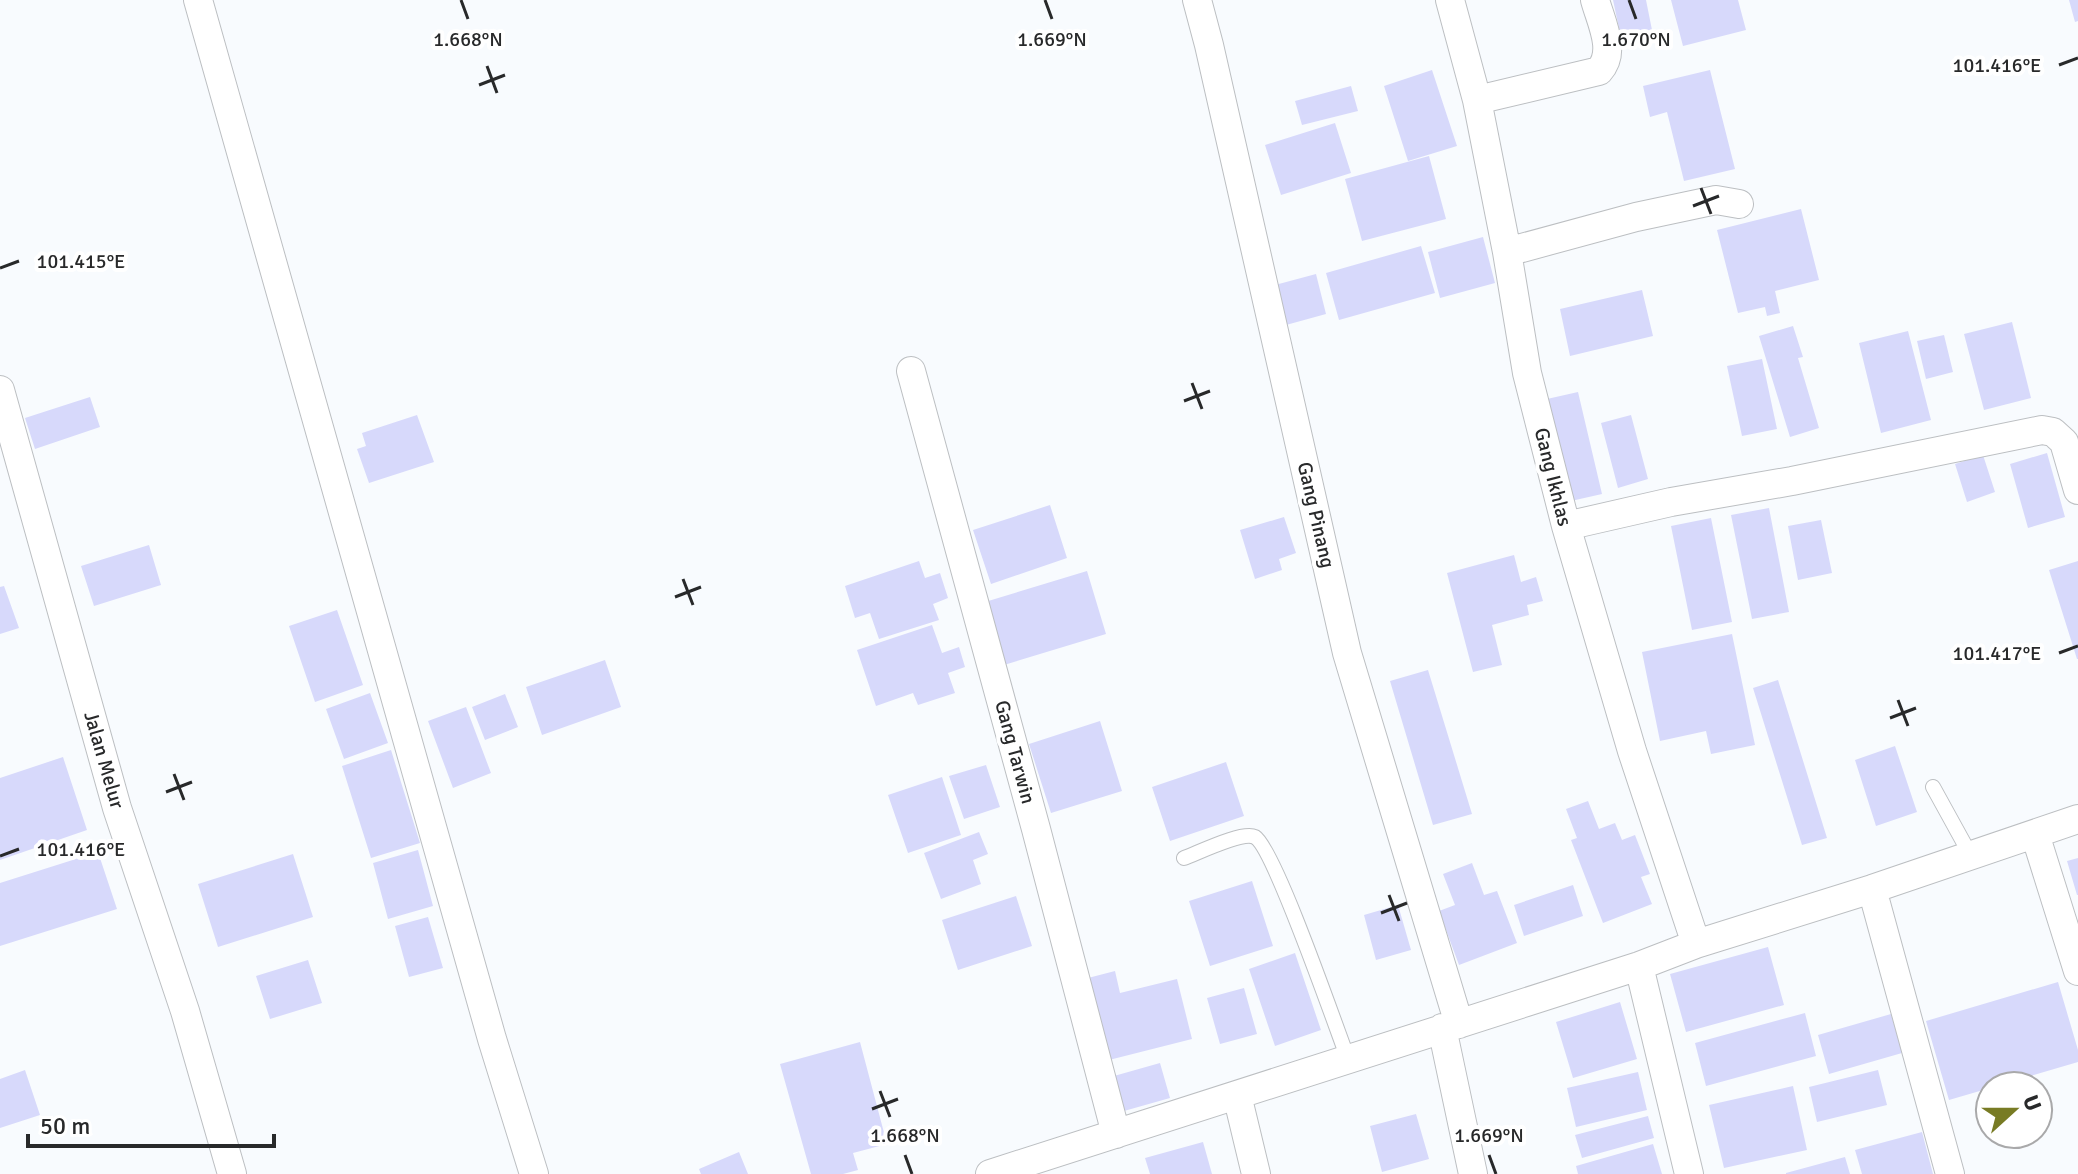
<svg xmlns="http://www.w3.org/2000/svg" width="2078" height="1174" viewBox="0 0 2078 1174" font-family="Signika,sans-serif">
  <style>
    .building { fill: #d7d9fb }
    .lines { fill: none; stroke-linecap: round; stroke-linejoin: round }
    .service-casing { stroke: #bcbfc2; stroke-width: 16 }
    .minor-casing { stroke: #bcbfc2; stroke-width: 30 }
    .service { stroke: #fff; stroke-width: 14 }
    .minor { stroke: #fff; stroke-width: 28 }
    .ticks { fill: none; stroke: #28292a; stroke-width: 3 }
    .labels { text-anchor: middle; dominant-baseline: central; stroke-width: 8; stroke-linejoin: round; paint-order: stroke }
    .street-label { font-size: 20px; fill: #28292a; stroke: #fff }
    .ticks-label { font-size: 20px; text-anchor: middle; fill: #28292a; stroke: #fff; stroke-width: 8; stroke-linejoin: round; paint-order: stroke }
  </style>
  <rect width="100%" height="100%" fill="#f8fbfe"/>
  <path class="building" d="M1613 0H1646L1654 40 1623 47Z
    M1671 0H1738L1746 30 1683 46Z
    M2069 0H2078V21L2075 22Z
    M1432 70 1457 146 1408 161 1384 86Z
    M1710 70 1735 169 1684 181 1667 112 1650 117 1643 86Z
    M1351 86 1358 111 1302 125 1295 101Z
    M1335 123 1351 173 1281 195 1265 145Z
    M1429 156 1446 219 1362 241 1345 179Z
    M1801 209 1819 280 1775 291 1780 313 1767 316 1765 307 1738 313 1717 230Z
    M1483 237 1495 283 1440 298 1428 252Z
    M1421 246 1435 293 1339 320 1326 273Z
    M1316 274 1326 314 1286 325 1275 285Z
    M1642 290 1653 336 1570 356 1560 309Z
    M2012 322 2031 398 1984 410 1964 334Z
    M1793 326 1803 357 1798 358 1819 428 1790 437 1759 336Z
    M1908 331 1931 420 1881 433 1859 343Z
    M1944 335 1953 372 1926 379 1917 341Z
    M1762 359 1777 429 1742 436 1727 366Z
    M1578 392 1602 494 1571 501 1547 399Z
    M90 397 100 427 35 449 25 418Z
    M417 415 434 462 369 483 357 449 366 446 362 433Z
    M1631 415 1648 479 1618 488 1601 423Z
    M2047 453 2065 517 2028 528 2010 464Z
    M1983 455 1995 492 1967 502 1955 464Z
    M1050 505 1067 558 991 584 973 530Z
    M1769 508 1789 612 1752 619 1731 515Z
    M1284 517 1296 553 1279 559 1282 570 1255 579 1240 530Z
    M1711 518 1732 622 1692 630 1671 526Z
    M1821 520 1832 573 1798 580 1788 526Z
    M149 545 161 585 94 606 81 566Z
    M1514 555 1521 582 1536 577 1543 601 1527 605 1529 615 1492 625 1502 665 1473 672 1447 573Z
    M919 561 925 578 940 573 948 598 933 604 939 620 879 639 870 613 855 618 845 586Z
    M2078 561V659H2077L2049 570Z
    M1087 571 1106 634 1004 665 985 602Z
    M4 586 19 628 0 634V587Z
    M337 610 363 685 315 702 289 626Z
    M932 625 942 653 959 647 965 667 948 673 955 693 918 705 913 693 876 706 857 650Z
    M1732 634 1755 745 1711 754 1706 731 1660 741 1642 652Z
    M605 660 621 707 542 735 526 687Z
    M1428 670 1472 814 1433 825 1390 681Z
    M1778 680 1827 838 1802 845 1753 688Z
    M370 693 388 743 344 759 326 709Z
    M505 694 518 727 485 740 472 707Z
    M466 707 491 773 453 788 428 721Z
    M1100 721 1122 791 1051 813 1029 744Z
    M1895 746 1917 812 1876 826 1855 760Z
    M391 750 420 843 371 858 342 766Z
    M63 757 87 830 0 860V778Z
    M1226 762 1244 816 1170 841 1152 787Z
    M986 765 1000 807 964 819 949 776Z
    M942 777 961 835 908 853 888 795Z
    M1588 801 1599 829 1615 823 1622 840 1635 835 1650 874 1641 877 1652 904 1603 923 1571 840 1577 838 1566 809Z
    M979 832 988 854 973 860 981 884 941 899 924 853Z
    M418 850 433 906 388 919 373 863Z
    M98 852 117 909 0 946V883Z
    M293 854 313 917 218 947 198 884Z
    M2078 858V895H2077L2067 861Z
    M1472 863 1484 895 1497 891 1517 943 1459 965 1439 911 1455 905 1443 874Z
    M1252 881 1273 946 1210 966 1189 901Z
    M1573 885 1583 916 1524 936 1514 905Z
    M1016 896 1032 946 958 970 942 920Z
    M1398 905 1411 950 1376 960 1364 915Z
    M428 917 443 968 409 977 395 926Z
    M1768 947 1784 1005 1686 1032 1670 974Z
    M1295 953 1321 1030 1275 1046 1249 969Z
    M308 960 322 1003 270 1019 256 976Z
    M1115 971 1120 993 1177 979 1192 1039 1109 1060 1088 978Z
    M2058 982 2078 1050V1062L1996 1086H1990V1088L1949 1100 1926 1021Z
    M1244 988 1257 1034 1220 1044 1207 998Z
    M1620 1002 1637 1059 1573 1078 1556 1022Z
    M1805 1013 1816 1056 1706 1086 1695 1043Z
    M1891 1014 1902 1053 1829 1074 1818 1035Z
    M860 1042 887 1144 853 1153 858 1170 843 1174H811L780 1064Z
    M1160 1063 1170 1098 1124 1111 1114 1076Z
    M25 1070 40 1115 0 1128V1079Z
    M1878 1070 1887 1105 1817 1122 1809 1087Z
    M1638 1072 1647 1110 1576 1127 1567 1088Z
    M1793 1086 1807 1150 1724 1168 1709 1105Z
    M1416 1114 1429 1159 1382 1172 1370 1126Z
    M1648 1116 1654 1138 1582 1158 1575 1135Z
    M1922 1132 1933 1174H1862L1855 1150Z
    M1203 1142 1212 1174H1150L1145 1158Z
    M1653 1144 1662 1174H1578L1576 1166Z
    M739 1152 748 1174H701L699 1169Z
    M1845 1157 1850 1174H1786V1173Z"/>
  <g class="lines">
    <defs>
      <path id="service" d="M1933 787 1971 856
        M1184 858C1198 853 1242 831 1255 837 1274 848 1336 1027 1348 1059"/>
      <path id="minor" d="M198 0 492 1039 534 1174
        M1197 0 1209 45 1347 653 1459 1024
        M1450 0 1477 100 1507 252 1527 373 1566 526 1632 751 1696 944
        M1477 100 1599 71C1617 52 1601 22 1595 0
        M1507 252 1636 217 1716 200 1739 204
        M911 371 1036 829 1116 1134
        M0 390 117 808 185 1011 232 1174
        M1566 526 1671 502 1792 481 2042 430 2053 432 2064 442 2078 490
        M2035 834 2078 971
        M1872 889 1950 1174
        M1639 966 1689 1174
        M1442 1028 1473 1174
        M1237 1095 1256 1174
        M990 1174 1639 966 1696 944 1872 889 2078 819"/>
    </defs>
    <use href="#service" class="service-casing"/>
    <use href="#minor" class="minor-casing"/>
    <use href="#service" class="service"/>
    <use href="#minor" class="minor"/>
  </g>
  <path class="ticks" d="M461 0 468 19M1045 0 1052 19M1629 0 1636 19M2059 65 2078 58M487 66 497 93M479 85 505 75M1701 188 1711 214M1693 206 1719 196M0 268 19 261M1192 383 1202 409M1184 401 1210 391M683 579 693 605M675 597 701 587M2059 653 2078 646M1898 700 1908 726M1890 718 1916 708M174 774 184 800M166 792 192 782M0 856 19 849M1389 895 1399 921M1381 913 1407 903M880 1091 890 1117M872 1109 898 1099M905 1155 912 1174M1489 1155 1496 1174"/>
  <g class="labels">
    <g class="street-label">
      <text transform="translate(1553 477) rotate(76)">Gang Ikhlas</text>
      <text transform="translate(1316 515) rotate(77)">Gang Pinang</text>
      <text transform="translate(1015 752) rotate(75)">Gang Tarwin</text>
      <text transform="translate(104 760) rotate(74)">Jalan Melur</text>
    </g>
  </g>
  <g class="ticks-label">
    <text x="1636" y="46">1.670°N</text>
    <text x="468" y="46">1.668°N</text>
    <text x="1052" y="46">1.669°N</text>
    <text x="1997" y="72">101.416°E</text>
    <text x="81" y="268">101.415°E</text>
    <text x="1997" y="660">101.417°E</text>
    <text x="81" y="856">101.416°E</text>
    <text x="905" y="1142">1.668°N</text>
    <text x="1489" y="1142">1.669°N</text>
  </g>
  <g transform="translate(2014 1110) rotate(69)"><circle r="38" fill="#ffffff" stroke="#a9a9aa" stroke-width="2"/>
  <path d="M0-6L14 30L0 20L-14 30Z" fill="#787b24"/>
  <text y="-12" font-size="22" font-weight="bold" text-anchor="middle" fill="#28292a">U</text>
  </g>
  <path d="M28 1134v12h246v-12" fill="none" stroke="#28292a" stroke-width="4"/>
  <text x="40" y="1134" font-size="24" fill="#28292a" stroke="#ffffff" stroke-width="6" paint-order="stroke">50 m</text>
</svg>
